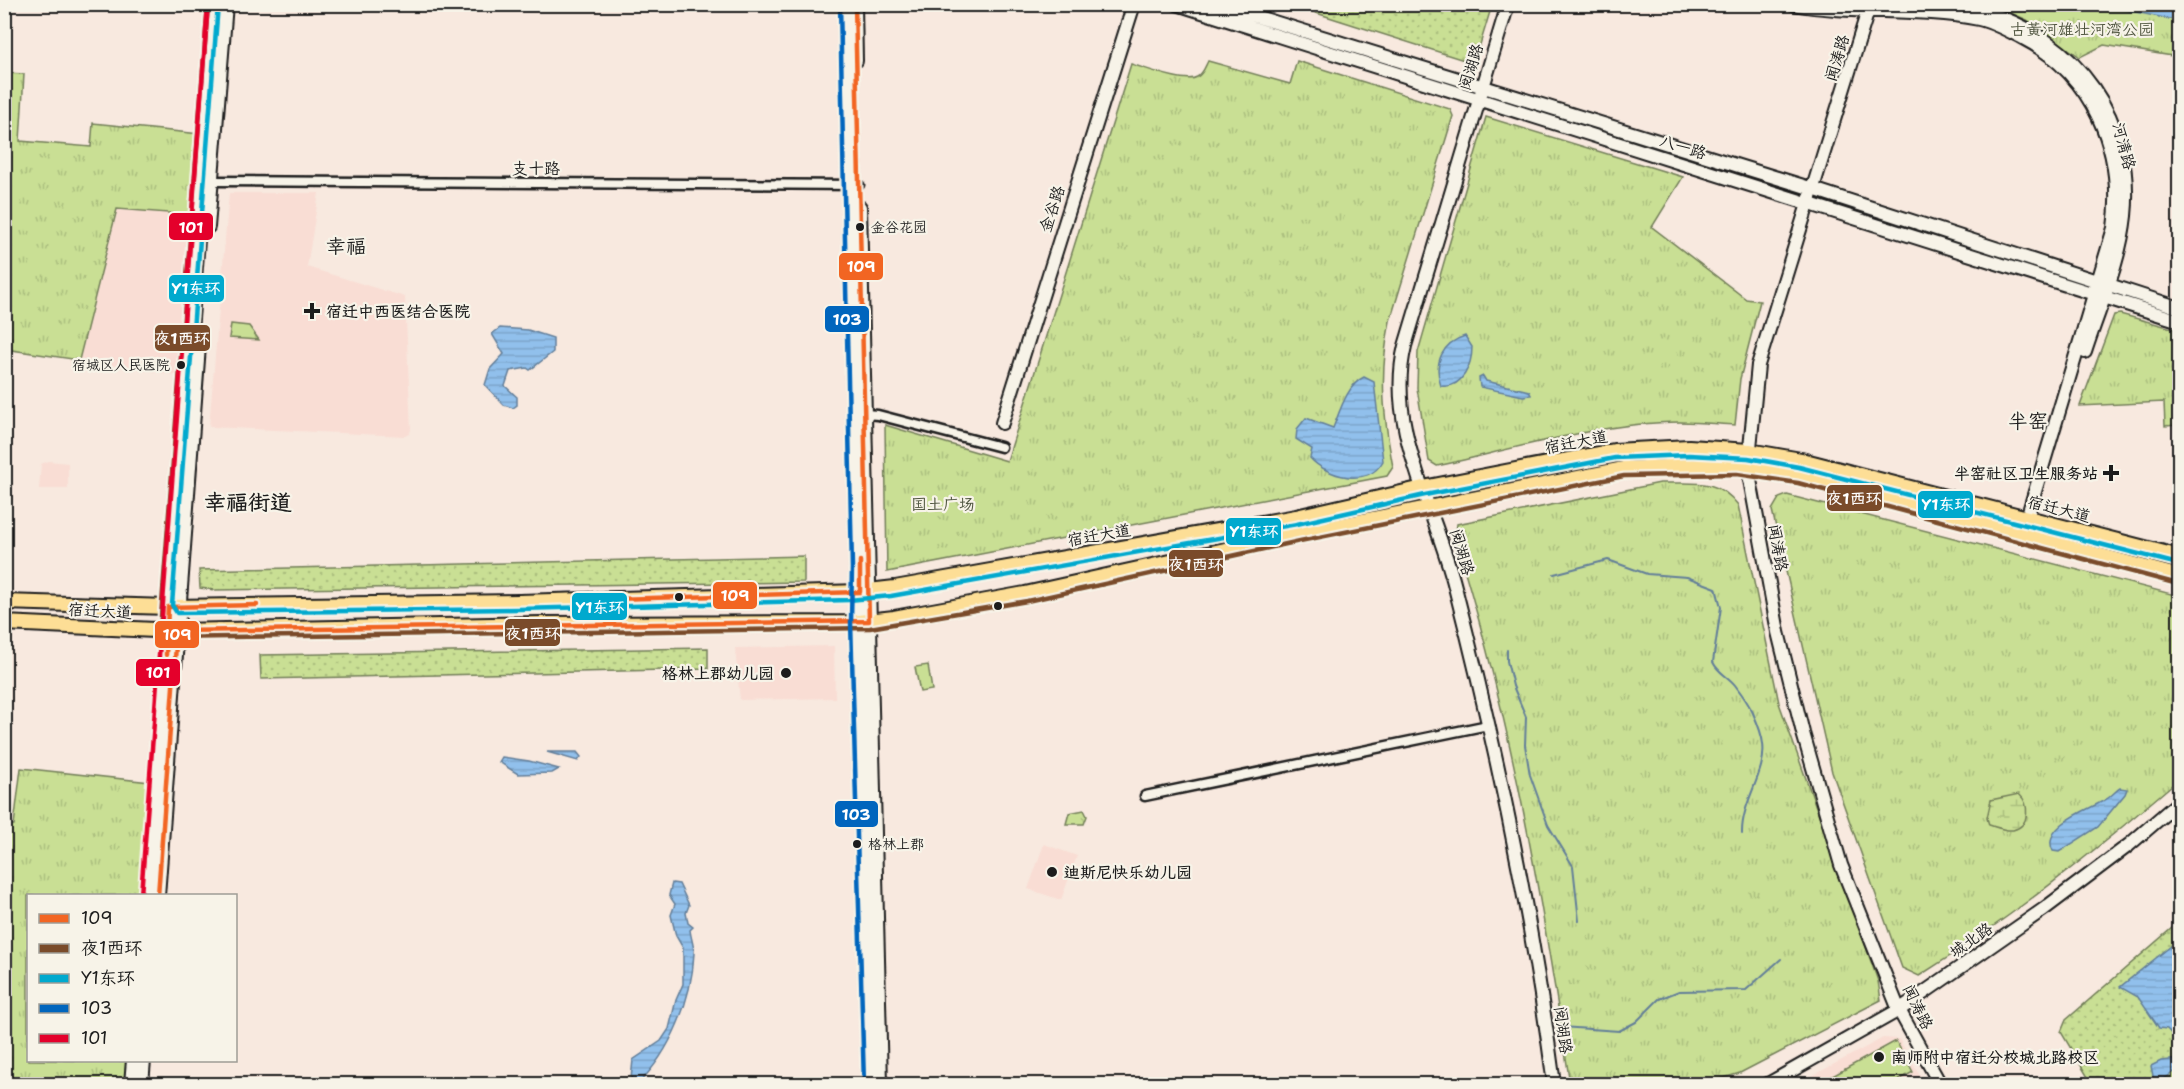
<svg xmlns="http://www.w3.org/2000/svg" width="2184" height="1089" viewBox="0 0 2184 1089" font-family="'Shantell Sans','LXGW WenKai TC',sans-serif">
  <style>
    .built { fill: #f9ddd4 }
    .grass { fill: url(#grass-tufts); stroke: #727e58; stroke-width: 1.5 }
    .wetland { fill: url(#wetland-marsh); stroke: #727e58; stroke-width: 1.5 }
    .garden { fill: url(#garden-dots); stroke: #727e58; stroke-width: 1.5 }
    .pitch { fill: #c9df94; stroke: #727e58; stroke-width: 1.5 }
    .water { fill: url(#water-rules); stroke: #627e99; stroke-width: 1.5 }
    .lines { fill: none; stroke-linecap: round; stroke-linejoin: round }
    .stream { stroke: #627e99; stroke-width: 2 }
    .street-casing { stroke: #1c1c1c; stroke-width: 13 }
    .secondary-casing { stroke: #1c1c1c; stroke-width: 16 }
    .primary-casing { stroke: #1c1c1c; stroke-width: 18 }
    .street { stroke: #f7f3e8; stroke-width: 8 }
    .secondary { stroke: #f7f3e8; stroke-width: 12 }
    .primary { stroke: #fdde96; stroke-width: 14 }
    .bus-1-casing { stroke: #f7f3e8; stroke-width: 9 }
    .bus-2-casing { stroke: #f7f3e8; stroke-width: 9 }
    .bus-3-casing { stroke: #f7f3e8; stroke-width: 9 }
    .bus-4-casing { stroke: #f7f3e8; stroke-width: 9 }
    .bus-5-casing { stroke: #f7f3e8; stroke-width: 9 }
    .bus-1 { stroke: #f26522; stroke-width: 4.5 }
    .bus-2 { stroke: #7a4b2a; stroke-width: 4.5 }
    .bus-3 { stroke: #00a9ce; stroke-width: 4.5 }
    .bus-4 { stroke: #0065bd; stroke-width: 4.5 }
    .bus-5 { stroke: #e4002b; stroke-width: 4.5 }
    .bus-dot { fill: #1c1c1c; stroke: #f7f3e8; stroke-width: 2 }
    .labels { text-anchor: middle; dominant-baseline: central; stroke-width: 4.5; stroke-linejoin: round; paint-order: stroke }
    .bus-label { font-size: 14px; fill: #1c1c1c; stroke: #f7f3e8; text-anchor: start }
    .park-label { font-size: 16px; fill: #505640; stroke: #f7f3e8 }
    .street-label { font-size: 16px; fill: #1c1c1c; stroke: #f7f3e8 }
    .poi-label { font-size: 16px; font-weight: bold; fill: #1c1c1c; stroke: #f7f3e8; text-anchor: start }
    .quarter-label { font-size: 20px; fill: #1c1c1c; stroke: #f7f3e8 }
    .district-label { font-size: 22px; font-weight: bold; fill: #1c1c1c; stroke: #f7f3e8 }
    .line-badge { stroke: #f7f3e8; stroke-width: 2 }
    .badge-label { font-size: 16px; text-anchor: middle; font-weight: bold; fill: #fff }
  </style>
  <defs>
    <pattern id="grass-tufts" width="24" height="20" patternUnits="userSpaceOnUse" patternTransform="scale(1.5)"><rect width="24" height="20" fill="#c9df94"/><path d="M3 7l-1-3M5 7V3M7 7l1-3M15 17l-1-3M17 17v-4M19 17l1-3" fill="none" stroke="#acbf7f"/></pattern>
    <pattern id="wetland-marsh" width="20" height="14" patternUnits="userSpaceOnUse" patternTransform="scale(1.5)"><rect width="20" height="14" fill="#c9df94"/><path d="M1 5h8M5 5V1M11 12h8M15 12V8" fill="none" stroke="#acbf7f"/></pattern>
    <pattern id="garden-dots" width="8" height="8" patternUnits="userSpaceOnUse" patternTransform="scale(1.5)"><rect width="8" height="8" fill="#c9df94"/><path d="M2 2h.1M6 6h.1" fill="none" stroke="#acbf7f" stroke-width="1.8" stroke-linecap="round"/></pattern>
    <pattern id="water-rules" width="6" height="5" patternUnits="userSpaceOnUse" patternTransform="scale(1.5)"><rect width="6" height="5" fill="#91c0ec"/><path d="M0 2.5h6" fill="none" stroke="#7ca4ca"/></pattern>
  </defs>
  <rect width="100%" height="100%" fill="#f8e9df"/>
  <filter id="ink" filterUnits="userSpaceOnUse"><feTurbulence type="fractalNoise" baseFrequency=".0167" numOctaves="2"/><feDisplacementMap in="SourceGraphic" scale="12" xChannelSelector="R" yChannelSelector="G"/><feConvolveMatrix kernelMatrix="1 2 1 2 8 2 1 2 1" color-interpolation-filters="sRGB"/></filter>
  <g filter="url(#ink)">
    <path class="built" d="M229 193H319L307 267 405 297 411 430 409 434 405 436 209 427Z
      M117 208 194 215 182 376 79 360Z
      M49 461 68 463V489H39L41 464Z
      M834 646 835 698 740 700 735 648Z
      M1044 844 1077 856 1061 900 1028 889Z
      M1883 1038 1899 1039 1925 1084H1797Z"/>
    <path class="grass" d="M1992 5H2179V57L2104 45 2080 57 2027 20Z
      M1208 61 1290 84 1297 61 1450 109 1453 116 1390 321C1379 374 1383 414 1393 467L1387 476 887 572 885 425 1007 461 1131 64C1145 68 1186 84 1197 77 1203 74 1205 67 1208 61Z
      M5 73 24 74 20 141 91 147 93 123 200 134 194 215 117 209 79 360 5 349Z
      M1486 117 1683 177 1652 227 1746 299 1760 301 1740 379 1735 425C1717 424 1698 422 1680 422 1603 422 1513 449 1437 466L1429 461 1417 388 1418 352Z
      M2120 314 2179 330V425L2165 426 2164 402 2080 406 2114 315Z
      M231 324 249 326 259 340 229 338Z
      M1660 483C1693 484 1716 477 1738 505L1779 703 1878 981 1881 1000 1740 1073 1704 1084H1570C1542 900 1511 717 1455 539L1457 524Z
      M1787 495 2179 596V779C2095 851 2013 917 1919 976L1902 968 1832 772 1772 510 1779 498Z
      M5 766 11 767 6 813H4Z
      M21 768 150 782 141 895 28 896V1060L128 1061 126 1084H5V825H14Z
      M1084 810 1087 816 1084 824H1066L1069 813Z"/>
    <path class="wetland" d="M2019 794C2030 804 2030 826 2013 830 2006 831 1996 827 1989 825L1987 818 1991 800Z"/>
    <path class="garden" d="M1291 5H1492L1476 58 1467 61Z
      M804 556V582L215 590 200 588 199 570Z
      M708 648V669L261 679 260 655Z
      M2179 922V1084H2092L2061 1032 2066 1020Z"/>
    <path class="pitch" d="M928 665 932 690 920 692 915 667Z
      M1896 1041 1913 1072 1892 1084H1818Z"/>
    <path class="water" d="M2102 5H2176L2179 6V21Z
      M500 328 528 330 553 338V352L530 370 527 368 510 371 505 386 517 397V405L513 408 504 405 485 385 490 369 504 354 492 334Z
      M1465 336 1472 347C1472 364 1463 389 1441 386 1433 363 1442 343 1465 336Z
      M1483 376 1486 381 1529 391 1531 395 1523 396 1480 387 1479 378Z
      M1364 377 1374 382 1383 461C1368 489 1326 476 1310 458L1312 449 1296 439 1297 429 1306 418 1333 428C1340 411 1347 385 1364 377Z
      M547 752H577L581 757 578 761Z
      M502 757 529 761 559 769 552 773 518 774 499 762Z
      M2120 788 2127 789 2125 794 2098 827 2059 852 2053 851C2040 826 2090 809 2105 800 2111 797 2115 791 2120 788Z
      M672 883 679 884 689 905 686 913 688 923 693 927 690 930C691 938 694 946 694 953 692 1000 671 1051 638 1084H628L631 1079 633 1060 661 1041 669 1029 676 1000 683 984V948L676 936 671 915 675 904 669 895Z
      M2176 942 2180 943 2179 1042 2167 1029 2159 1028 2138 997 2120 987Z
      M2179 1059V1068C2173 1074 2166 1076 2160 1083L2154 1081 2151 1066 2161 1061Z"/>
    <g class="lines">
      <path class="stream" d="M1554 574 1608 560 1647 574 1687 577 1716 588 1721 607 1713 662C1718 673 1728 676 1735 685 1741 693 1749 704 1753 713 1757 722 1762 734 1763 744 1767 772 1741 802 1742 834
        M1507 650V661L1513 686 1526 717 1525 745 1530 775 1548 825 1573 866 1579 921
        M1561 1027 1619 1031 1636 1022 1659 999 1679 991 1746 990 1781 959"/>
      <defs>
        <path id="street" d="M212 181 859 185
          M865 414 878 415 1001 447
          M1145 796 1488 725"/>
        <path id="secondary" d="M847 4 860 568 858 622 871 1084
          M855 4 856 61
          M1177 4 2180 321
          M1216 4 1813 189 2180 308
          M1508 4 1405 346C1385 427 1436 510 1455 587 1497 751 1532 917 1554 1084
          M1793 4C1854 15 1918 7 1979 19 1993 22 2007 30 2021 37 2092 73 2125 150 2114 228L2027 518
          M1870 4 1758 365 1748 469 1778 632 1803 733 1841 865 1899 1010 1940 1084
          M1899 4C1927 6 1958 4 1985 12 2077 39 2135 120 2125 216 2120 263 2099 308 2085 352
          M860 207 881 1084
          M208 227 226 4
          M1002 423 1134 4
          M148 896 216 4
          M158 896 199 346
          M131 1084 133 1060
          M142 1084 144 1060
          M1768 1084 1899 1010 2044 909 2129 845 2180 801"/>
        <path id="primary" d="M4 602 168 607 519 602 860 592 895 588 1296 517 1423 488 1614 451 1689 447 1749 451 1801 460 2180 557
          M4 623 177 631 541 624 850 623 894 618 1025 594 1298 534 1623 469 1687 466 1738 467 1800 476 2180 577"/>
      </defs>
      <use href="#street" class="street-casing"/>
      <use href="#secondary" class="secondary-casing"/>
      <use href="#primary" class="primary-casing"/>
      <use href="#street" class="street"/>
      <use href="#secondary" class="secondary"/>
      <use href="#primary" class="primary"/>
      <defs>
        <path id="bus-1" d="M579 600 860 592V561
          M166 655 168 607 257 605
          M158 896 177 631 869 621 855 4"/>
        <path id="bus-2" d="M208 4 160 630 165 638 870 628 1027 601 1300 541 1624 476 1737 474 1798 483 2178 584"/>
        <path id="bus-3" d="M218 4 172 605 177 613 519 609 849 600 891 596 1297 524 1425 495 1615 458 1689 455 1748 458 1799 467 2178 564"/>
        <path id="bus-4" d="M840 4 852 568 851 622 864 1084"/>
        <path id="bus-5" d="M141 895 208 4"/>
      </defs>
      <use href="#bus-1" class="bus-1-casing"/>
      <use href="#bus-2" class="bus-2-casing"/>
      <use href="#bus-3" class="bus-3-casing"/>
      <use href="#bus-4" class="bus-4-casing"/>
      <use href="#bus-5" class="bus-5-casing"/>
      <use href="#bus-1" class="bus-1"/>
      <use href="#bus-2" class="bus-2"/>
      <use href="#bus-3" class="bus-3"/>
      <use href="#bus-4" class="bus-4"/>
      <use href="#bus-5" class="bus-5"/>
    </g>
  </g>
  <g class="bus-dot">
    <circle cx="860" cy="227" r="5"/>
    <path d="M309 302h6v6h6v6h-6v6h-6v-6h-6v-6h6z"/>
    <circle cx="181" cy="365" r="5"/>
    <path d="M2108 464h6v6h6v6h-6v6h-6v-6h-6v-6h6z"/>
    <circle cx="679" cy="597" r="5"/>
    <circle cx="998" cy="606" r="5"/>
    <circle cx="786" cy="673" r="6"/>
    <circle cx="857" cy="844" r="5"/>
    <circle cx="1052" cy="872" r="6"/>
    <circle cx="1879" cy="1057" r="6"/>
  </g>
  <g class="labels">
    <g class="bus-label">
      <text x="871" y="227">金谷花园</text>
      <text x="170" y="365" text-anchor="end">宿城区人民医院</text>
      <text x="868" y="844">格林上郡</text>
    </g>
    <g class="park-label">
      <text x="2082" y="29">古黄河雄壮河湾公园</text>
      <text x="943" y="504">国土广场</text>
    </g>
    <g class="street-label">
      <text transform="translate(1837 58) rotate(-73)">闻涛路</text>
      <text transform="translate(1471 67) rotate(-73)">阅湖路</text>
      <text transform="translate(2124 146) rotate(75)">河清路</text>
      <text transform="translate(1683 147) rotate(17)">八一路</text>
      <text x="536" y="168">支十路</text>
      <text transform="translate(1052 209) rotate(-72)">金谷路</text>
      <text transform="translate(1576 442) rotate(-11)">宿迁大道</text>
      <text transform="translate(2059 509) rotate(14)">宿迁大道</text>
      <text transform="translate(1099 535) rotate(-10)">宿迁大道</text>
      <text transform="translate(1778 548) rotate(80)">闻涛路</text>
      <text transform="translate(1462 552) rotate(73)">阅湖路</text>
      <text transform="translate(100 611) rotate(3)">宿迁大道</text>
      <text transform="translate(1971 940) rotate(-35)">城北路</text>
      <text transform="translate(1918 1007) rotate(64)">闻涛路</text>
      <text transform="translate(1563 1030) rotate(82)">阅湖路</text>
    </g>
    <g class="poi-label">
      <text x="326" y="311">宿迁中西医结合医院</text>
      <text x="2098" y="473" text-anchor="end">半窑社区卫生服务站</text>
      <text x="774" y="673" text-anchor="end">格林上郡幼儿园</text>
      <text x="1064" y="872">迪斯尼快乐幼儿园</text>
      <text x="1891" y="1057">南师附中宿迁分校城北路校区</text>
    </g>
    <g class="quarter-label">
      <text x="346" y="246">幸福</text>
      <text x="2028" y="421">半窑</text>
    </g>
    <g class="district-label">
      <text x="248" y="502">幸福街道</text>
    </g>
  </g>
  <g class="line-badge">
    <rect x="168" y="212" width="46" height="29" rx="6" fill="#e4002b"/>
    <rect x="838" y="252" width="46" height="29" rx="6" fill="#f26522"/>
    <rect x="168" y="274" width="57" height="29" rx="6" fill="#00a9ce"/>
    <rect x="824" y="305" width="46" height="28" rx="6" fill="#0065bd"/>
    <rect x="154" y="324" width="57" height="28" rx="6" fill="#7a4b2a"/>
    <rect x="1826" y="484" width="57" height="28" rx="6" fill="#7a4b2a"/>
    <rect x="1917" y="490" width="57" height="29" rx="6" fill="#00a9ce"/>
    <rect x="1225" y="517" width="57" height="29" rx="6" fill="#00a9ce"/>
    <rect x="1168" y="549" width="56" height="29" rx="6" fill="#7a4b2a"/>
    <rect x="712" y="581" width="46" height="29" rx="6" fill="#f26522"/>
    <rect x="571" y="592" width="57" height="29" rx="6" fill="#00a9ce"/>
    <rect x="504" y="618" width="57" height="29" rx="6" fill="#7a4b2a"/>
    <rect x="154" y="620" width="46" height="29" rx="6" fill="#f26522"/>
    <rect x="135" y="658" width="46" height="29" rx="6" fill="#e4002b"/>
    <rect x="834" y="800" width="45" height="28" rx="6" fill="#0065bd"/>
  </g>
  <g class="badge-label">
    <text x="191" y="233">101</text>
    <text x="861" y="272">109</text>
    <text x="196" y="294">Y1东环</text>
    <text x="847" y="325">103</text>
    <text x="182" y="344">夜1西环</text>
    <text x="1854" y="504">夜1西环</text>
    <text x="1946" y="510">Y1东环</text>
    <text x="1254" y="537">Y1东环</text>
    <text x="1196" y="570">夜1西环</text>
    <text x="735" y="601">109</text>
    <text x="600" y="613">Y1东环</text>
    <text x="533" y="639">夜1西环</text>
    <text x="177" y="640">109</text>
    <text x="158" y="678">101</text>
    <text x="856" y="820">103</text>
  </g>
  <rect width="2184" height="1089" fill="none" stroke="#f7f3e8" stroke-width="24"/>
  <rect x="12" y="12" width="2160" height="1065" fill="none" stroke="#1c1c1c" stroke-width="2" filter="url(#ink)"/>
  <rect x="27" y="894" width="210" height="168" fill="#f7f3e8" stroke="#9f9d96" stroke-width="1.5"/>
  <rect x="39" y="914" width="30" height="9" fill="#f26522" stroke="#9f9d96" stroke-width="1.5"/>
  <text x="81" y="924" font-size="18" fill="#1c1c1c">109</text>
  <rect x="39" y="944" width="30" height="9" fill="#7a4b2a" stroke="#9f9d96" stroke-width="1.5"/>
  <text x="81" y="954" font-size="18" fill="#1c1c1c">夜1西环</text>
  <rect x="39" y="974" width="30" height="9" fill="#00a9ce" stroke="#9f9d96" stroke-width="1.5"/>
  <text x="81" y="984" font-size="18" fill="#1c1c1c">Y1东环</text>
  <rect x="39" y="1004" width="30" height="9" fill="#0065bd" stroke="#9f9d96" stroke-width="1.5"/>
  <text x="81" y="1014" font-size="18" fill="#1c1c1c">103</text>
  <rect x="39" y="1034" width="30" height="9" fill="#e4002b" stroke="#9f9d96" stroke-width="1.5"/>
  <text x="81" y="1044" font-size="18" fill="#1c1c1c">101</text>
</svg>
